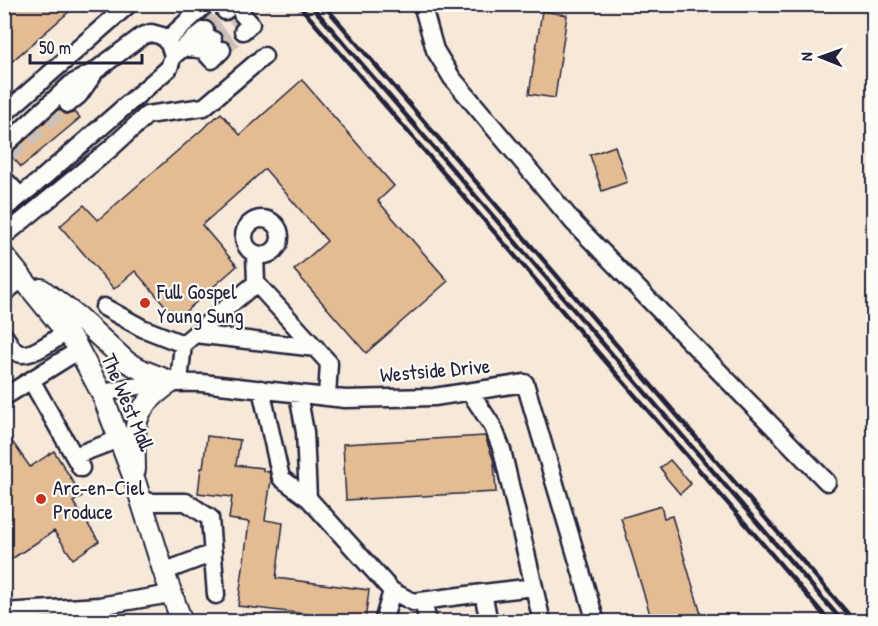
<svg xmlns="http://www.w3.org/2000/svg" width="878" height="626" viewBox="0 0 878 626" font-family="'Patrick Hand',sans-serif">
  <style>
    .building { fill: #e4bc94; stroke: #22223b; stroke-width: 1.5 }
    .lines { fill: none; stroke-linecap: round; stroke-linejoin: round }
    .minor-tunnel { stroke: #ccc1b9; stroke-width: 16; stroke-dasharray: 16 8; stroke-linecap: butt }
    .minor-casing { stroke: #22223b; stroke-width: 21 }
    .major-casing { stroke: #22223b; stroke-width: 24 }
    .minor { stroke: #fdfcf7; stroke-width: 16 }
    .major { stroke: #fdfcf7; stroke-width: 20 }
    .rail { stroke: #22223b; stroke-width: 4.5 }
    .poi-dot { fill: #c8321e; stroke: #fdfcf7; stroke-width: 2 }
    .labels { text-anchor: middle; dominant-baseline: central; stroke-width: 4.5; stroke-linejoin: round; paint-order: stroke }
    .poi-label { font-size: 21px; fill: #22223b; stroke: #fdfcf7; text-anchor: start }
    .street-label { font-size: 21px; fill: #22223b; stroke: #fdfcf7 }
  </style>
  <rect width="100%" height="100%" fill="#f6e9d9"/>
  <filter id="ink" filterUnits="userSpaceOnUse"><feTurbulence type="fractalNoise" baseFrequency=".0167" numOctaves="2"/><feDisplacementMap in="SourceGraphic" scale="12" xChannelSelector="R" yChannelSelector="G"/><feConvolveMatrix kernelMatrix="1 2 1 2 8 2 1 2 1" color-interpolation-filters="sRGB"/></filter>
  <g filter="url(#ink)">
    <path class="building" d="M4 4H78L4 68Z
      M542 11 567 15 555 98 529 94Z
      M302 80 394 186 378 201 448 281 366 353 294 270 327 241 265 169 202 225 237 266 177 319 135 271 114 289 60 226 84 205 98 220 221 113 240 135Z
      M59 109 65 114H70L75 112 80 118 21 167 10 154Z
      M615 146 627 182 602 191 590 155Z
      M4 430 30 467 54 451 82 496 73 502 99 541 73 559 54 531 4 564Z
      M207 436 240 440 236 465 263 468V471L269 472 271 480 265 520 283 523 276 578 369 590 365 621 238 606 249 522 229 519 232 497 198 493 201 468H203Z
      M485 436 494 462 496 492 346 500 343 444Z
      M670 460 691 484 680 494 664 475 665 474 660 468Z
      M661 506 664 518 672 516 703 621H652L621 518Z"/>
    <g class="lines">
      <path class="minor-tunnel" d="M205 30 225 11
        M213 40 234 21
        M222 50 243 31
        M10 154 68 104"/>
      <defs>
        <path id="minor" d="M422 4 435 50 452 78 574 223 827 482
          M225 11 233 4
          M242 14 251 24 243 31
          M166 41 206 4
          M184 47 205 30
          M203 50 212 60 222 50
          M173 56 184 47 203 50 213 40
          M68 104 79 95 93 75
          M4 114 129 4
          M4 146 71 84 95 71 142 36 151 33 162 36 169 44 173 56 169 68 38 182 4 209
          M4 179 20 196
          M244 237a18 18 0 1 1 36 0a18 18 0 1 1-36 0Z
          M4 236 110 149 147 115 204 107 264 56
          M255 254 256 283 329 363 327 397
          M4 293 23 278
          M104 307 142 328 183 344
          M195 334 316 348
          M4 336C8 340 11 348 15 351 27 362 55 339 66 332
          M31 380 81 468
          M179 382 183 344 256 283
          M261 389 281 478 308 498 305 432 298 394
          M470 392 493 427 502 450 534 587
          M102 394C135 384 168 382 202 383L345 399 434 397 525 383 596 622
          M4 397 79 350
          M74 456 119 439
          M308 498 392 591 383 622
          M142 502H186L210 518 216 595
          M163 572 213 553
          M392 591 413 602 483 593 489 622
          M483 593 534 587 542 622
          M423 601 428 622
          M4 612 99 606 171 594"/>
        <path id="major" d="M4 256 75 343 102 394 135 481 163 570 182 622
          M41 289 78 317 127 362 144 371 172 382
          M135 470C135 452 132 422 143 408 151 397 161 389 172 382"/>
      </defs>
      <use href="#minor" class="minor-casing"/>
      <use href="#major" class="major-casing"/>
      <use href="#minor" class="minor"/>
      <use href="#major" class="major"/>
      <path class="rail" d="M298 4 830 622
        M310 4 843 622
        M323 4 855 622"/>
    </g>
  </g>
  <g class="poi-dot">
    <circle cx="145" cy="303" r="6"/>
    <circle cx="41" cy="499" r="6"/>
  </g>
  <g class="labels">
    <g class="poi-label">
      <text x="157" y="291">Full Gospel<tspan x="157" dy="24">Young Sung</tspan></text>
      <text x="53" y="487">Arc-en-Ciel<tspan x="53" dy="24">Produce</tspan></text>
    </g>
    <g class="street-label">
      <text transform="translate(435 370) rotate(-5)">Westside Drive</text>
      <text transform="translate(128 402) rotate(67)">The West Mall</text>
    </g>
  </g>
  <rect width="878" height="626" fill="none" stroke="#fdfcf7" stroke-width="24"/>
  <rect x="12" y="12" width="854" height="602" fill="none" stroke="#22223b" stroke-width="2" filter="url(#ink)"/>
  <g transform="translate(821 57) rotate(271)" stroke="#fdfcf7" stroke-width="4.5" paint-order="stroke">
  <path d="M0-4.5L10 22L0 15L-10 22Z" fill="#22223b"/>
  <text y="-9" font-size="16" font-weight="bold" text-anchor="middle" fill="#22223b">N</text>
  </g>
  <path d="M30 54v9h112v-9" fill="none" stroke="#22223b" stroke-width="3"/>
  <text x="39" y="54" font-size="18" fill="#22223b" stroke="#fdfcf7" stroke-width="4.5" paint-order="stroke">50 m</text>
</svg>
